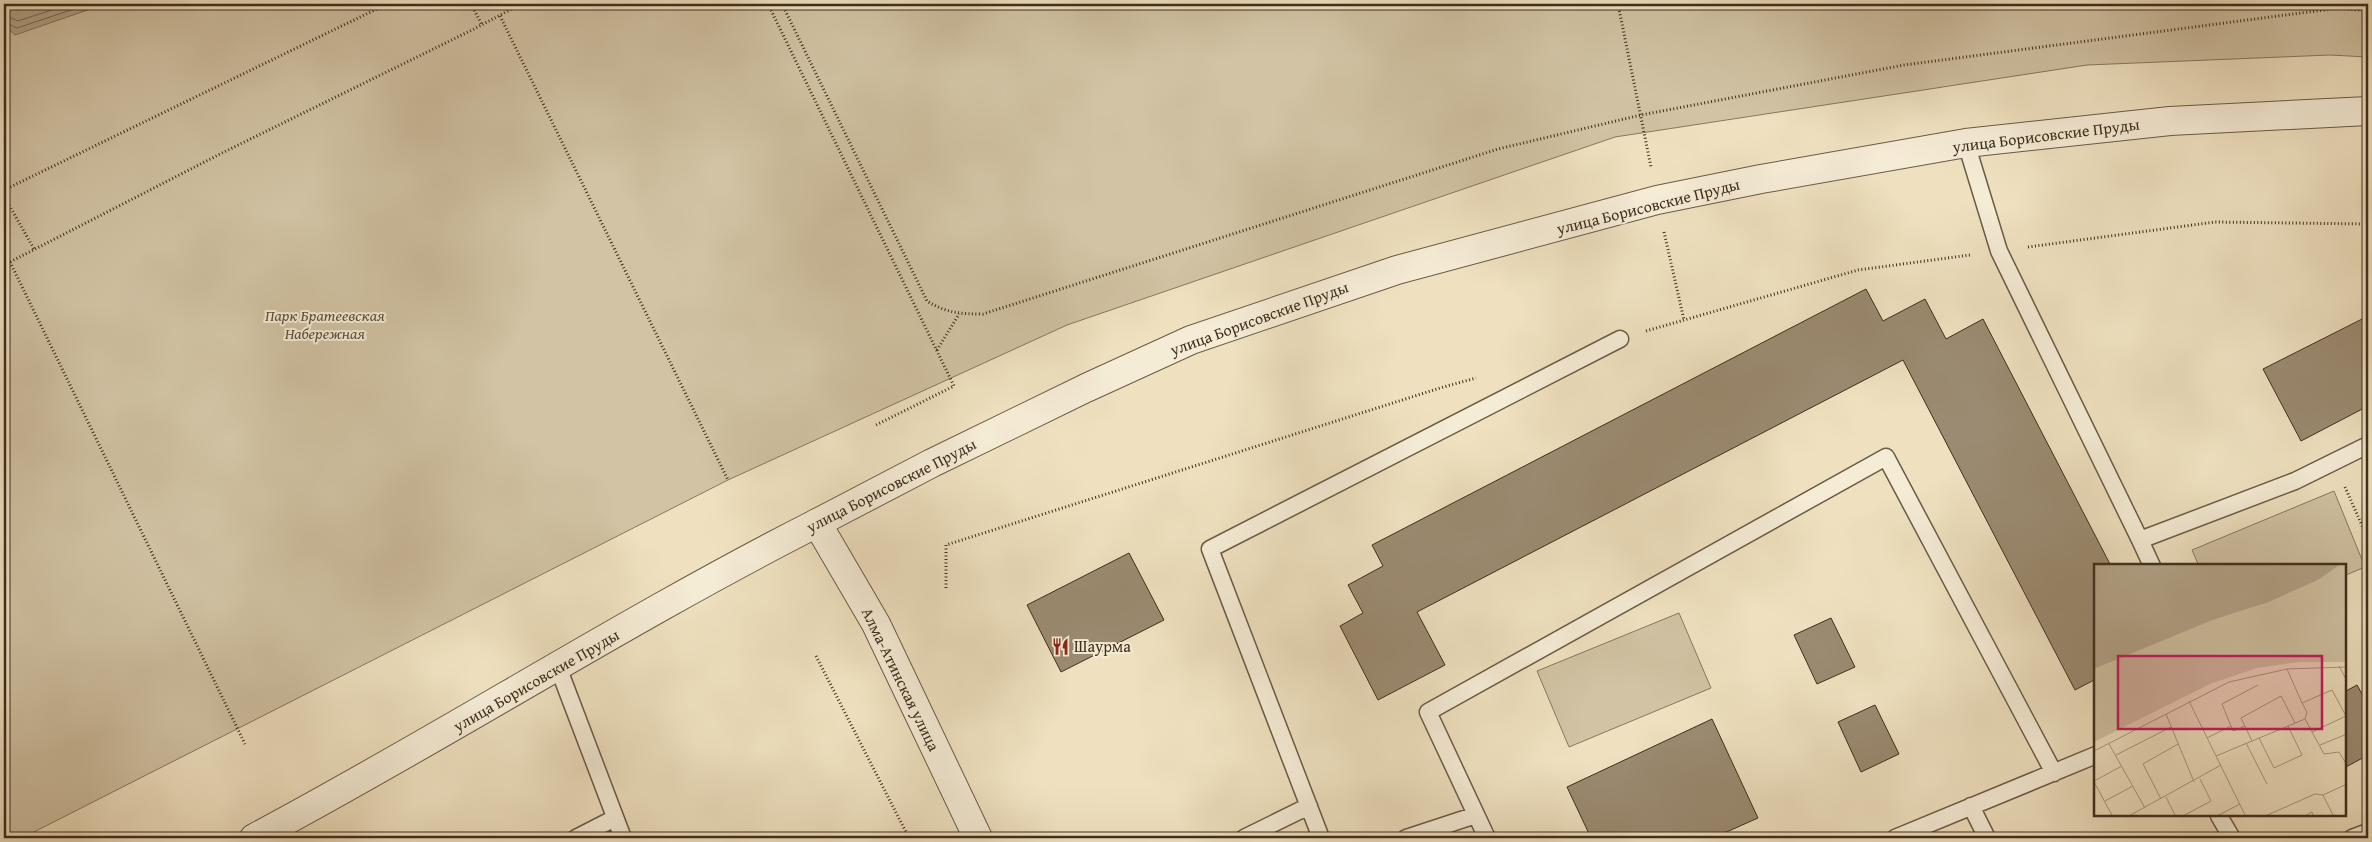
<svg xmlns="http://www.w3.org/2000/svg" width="2372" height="842" viewBox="0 0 2372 842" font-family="'Gentium Book Plus',serif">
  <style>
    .green { fill: #d1c3a4; stroke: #887860 }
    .water { fill: #b3a489; stroke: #85755e }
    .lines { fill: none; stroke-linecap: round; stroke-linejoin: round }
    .shore { stroke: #796953; stroke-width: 1 }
    .building { fill: #9b8b72; stroke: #3f2e1d }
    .service-casing { stroke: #6b5b46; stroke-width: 19 }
    .minor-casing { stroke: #6b5b46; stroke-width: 30 }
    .tertiary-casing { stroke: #6b5b46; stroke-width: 30 }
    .path { stroke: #3f2e1d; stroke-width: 3; stroke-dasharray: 1 2.5; stroke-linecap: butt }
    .service { stroke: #f5ecd6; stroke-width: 16 }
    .minor { stroke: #f5ecd6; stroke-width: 28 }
    .tertiary { stroke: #f5ecd6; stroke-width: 28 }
    .labels { text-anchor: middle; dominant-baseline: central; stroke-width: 4; stroke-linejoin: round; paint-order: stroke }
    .street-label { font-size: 16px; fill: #3f2e1d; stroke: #f5ecd6 }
    .park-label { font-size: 16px; font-style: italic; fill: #5c4c38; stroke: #f5ecd6 }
    .poi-label { font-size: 16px; fill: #3f2e1d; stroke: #f5ecd6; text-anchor: start }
    .inset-road { fill: none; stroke: #a9997f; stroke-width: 1 }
    .view { fill: #c2185b; fill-opacity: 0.15; stroke: #c2185b; stroke-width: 2.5 }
    .inset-edge { fill: none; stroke: #3f2e1d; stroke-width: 2.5 }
  </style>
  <rect width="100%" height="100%" fill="#efe1c0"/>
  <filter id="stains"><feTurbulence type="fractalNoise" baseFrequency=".004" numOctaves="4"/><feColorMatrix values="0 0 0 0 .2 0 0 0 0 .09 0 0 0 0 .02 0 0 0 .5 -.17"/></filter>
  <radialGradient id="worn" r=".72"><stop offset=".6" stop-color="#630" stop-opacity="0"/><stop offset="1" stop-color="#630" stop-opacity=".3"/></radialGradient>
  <path class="green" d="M105 4H2368V57L2330 55 2087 65 1615 137 1067 325 728 480 22 838H4V25L15 34Z
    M2334 491 2365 567 2346 575V566H2199L2192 550Z
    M1679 613 1711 688 1569 747 1537 671Z"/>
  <path class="water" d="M4 4H105L15 35 4 25Z"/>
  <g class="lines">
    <path class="shore" d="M4 15 18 21 70 4
      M4 22 17 28 89 4"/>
  </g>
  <path class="building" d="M1866 289 1883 321 1925 299 1946 339 1983 319 2111 566H2096V679L2075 690 1903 360 1417 612 1445 665 1378 700 1340 626 1363 613 1348 585 1383 566 1372 545Z
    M2368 316V406L2301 441 2263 369Z
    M1129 553 1164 620 1061 672 1027 605Z
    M1831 618 1855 667 1817 684 1794 635Z
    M2357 685 2368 705V755L2346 767V691Z
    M1875 705 1899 754 1861 772 1838 722Z
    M1712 719 1758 818 1713 838H1591L1567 787Z"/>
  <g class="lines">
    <defs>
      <path id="service" d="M1966 143 1999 251 2140 540
        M2152 566 2140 540 2295 481 2368 445
        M558 667 623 838
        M1971 806 1987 838
        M2219 816 2232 838
        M576 838 615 818
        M1244 838 1309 806
        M1321 838 1210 549 1620 339
        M1406 838 1476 815
        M1487 838 1428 712 1886 457 2054 773
        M1895 838 2096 755
        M2352 838 2368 832"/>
      <path id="minor" d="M817 523 932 463 1086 388 1191 340 1397 270 1657 200 1761 179 1966 143 2170 121 2368 111"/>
      <path id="tertiary" d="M254 838C444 737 626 620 817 523L876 624 978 838"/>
    </defs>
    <use href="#service" class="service-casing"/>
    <use href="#minor" class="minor-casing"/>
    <use href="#tertiary" class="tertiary-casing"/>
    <path class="path" d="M471 4 482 25
      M768 4 954 386 876 425
      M782 4 927 301C946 313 961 314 983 314L1498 149 1641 115 1904 65 2339 8 2368 11
      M1618 4 1651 167
      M500 16 728 480
      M4 190 387 4
      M4 196 34 249
      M1664 232 1684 320
      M2028 247 2215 222 2368 224
      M10 262 245 744
      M4 265 222 153 474 29 521 4
      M1646 331 1858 270 1970 255
      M937 350 959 314
      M2345 487 2368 539
      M946 588V545L1440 388 1476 378
      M816 656 909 838"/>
    <use href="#service" class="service"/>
    <use href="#minor" class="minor"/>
    <use href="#tertiary" class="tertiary"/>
  </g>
  <defs>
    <symbol id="restaurant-bare" viewBox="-9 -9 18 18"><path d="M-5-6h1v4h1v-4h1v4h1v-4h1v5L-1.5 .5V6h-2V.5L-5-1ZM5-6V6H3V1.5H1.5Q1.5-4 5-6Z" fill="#8f2418" stroke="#f5ecd6" stroke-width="2.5" paint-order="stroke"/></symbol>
  </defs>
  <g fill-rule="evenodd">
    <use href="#restaurant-bare" x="1048" y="634" width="25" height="25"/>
  </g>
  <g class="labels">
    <g class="street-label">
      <text transform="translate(2046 135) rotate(-7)">улица Борисовские Пруды</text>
      <text transform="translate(1648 206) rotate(-14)">улица Борисовские Пруды</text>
      <text transform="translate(1259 318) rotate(-20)">улица Борисовские Пруды</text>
      <text transform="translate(891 485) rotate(-27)">улица Борисовские Пруды</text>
      <text transform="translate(901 679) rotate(64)">Алма-Атинская улица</text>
      <text transform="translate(536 680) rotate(-30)">улица Борисовские Пруды</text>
    </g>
    <g class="park-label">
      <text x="325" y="315">Парк Братеевская<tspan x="325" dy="18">Набережная</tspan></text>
    </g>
    <g class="poi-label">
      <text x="1074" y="646">Шаурма</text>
    </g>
  </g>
  <g transform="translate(2094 564)">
    <rect width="252" height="252" fill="#efe1c0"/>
    <path d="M247 0H252V98H204L163 104 116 120 0 178V105L119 56 175 38 224 16Z" fill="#d1c3a4"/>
    <path d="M0 0H247L224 16 175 38 119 56 0 105Z" fill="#b3a489"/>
    <path class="inset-road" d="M245 102 253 117M193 105 208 139M95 137 152 253M72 150 100 218M211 155 213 148 208 139 238 126 252 152 218 168M151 162 139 167 128 140 164 121M113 174 137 162M165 174 180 204 208 191 194 162M158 177 147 154 187 132 201 159M152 179 173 220M15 180 51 244M226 181 253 170M0 187 135 118 193 105 253 103M22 191 77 163M122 192 211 155 230 190 245 188 253 201M0 217 28 202M0 218 19 253M72 233 82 253M67 235 49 200 84 180M11 237 39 222M33 253 127 201M87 253 117 237 106 215M121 253 146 240M169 253 221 230 229 231M209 253 218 248 220 253M240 253 229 231 253 220"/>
    <path class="view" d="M24 92H228V165H24Z"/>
    <rect width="252" height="252" class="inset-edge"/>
  </g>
  <rect width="2372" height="842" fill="none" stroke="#efe1c0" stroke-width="20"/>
  <rect x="5" y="5" width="2362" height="832" fill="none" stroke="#3f2e1d" stroke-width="2.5"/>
  <rect x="10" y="10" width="2352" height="822" fill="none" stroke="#3f2e1d"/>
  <rect width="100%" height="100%" filter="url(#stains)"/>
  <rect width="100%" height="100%" fill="url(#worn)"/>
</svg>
